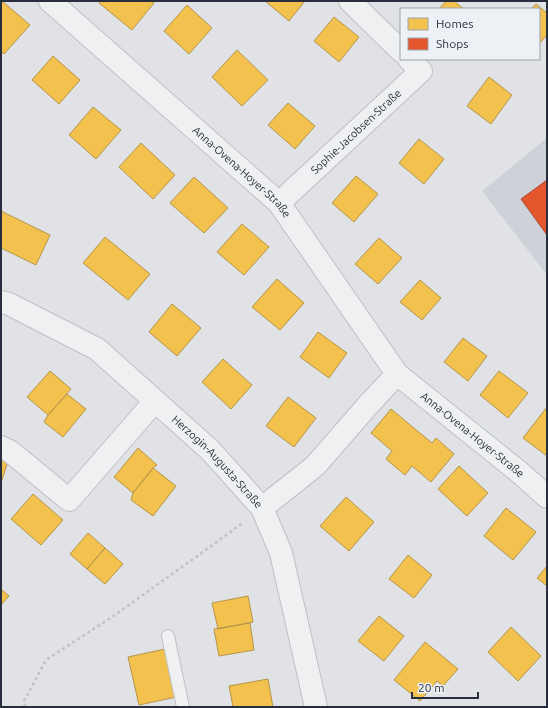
<svg xmlns="http://www.w3.org/2000/svg" width="548" height="708" viewBox="0 0 548 708" font-family="Ubuntu,sans-serif">
  <style>
    .built { fill: #ced1d8 }
    .homes { fill: #f2c14e; stroke: #b59549 }
    .shops { fill: #e4572e; stroke: #ac4b32 }
    .lines { fill: none; stroke-linecap: round; stroke-linejoin: round }
    .lane-casing { stroke: #bec0c3; stroke-width: 14 }
    .street-casing { stroke: #bec0c3; stroke-width: 24 }
    .path { stroke: #c2c3c8; stroke-width: 2.5; stroke-dasharray: 3 3; stroke-linecap: butt }
    .lane { stroke: #eff0f2; stroke-width: 12 }
    .street { stroke: #eff0f2; stroke-width: 22 }
    .labels { text-anchor: middle; dominant-baseline: central; stroke-width: 4; stroke-linejoin: round; paint-order: stroke }
    .street-label { font-size: 11px; fill: #282e3d; stroke: #edf0f5 }
  </style>
  <rect width="100%" height="100%" fill="#e0e2e5"/>
  <path class="built" d="M547 138V275L482 191Z"/>
  <path class="homes" d="M1 1H2L30 25 4 54 1 51Z
    M101 1H151L154 3 132 30 99 3Z
    M265 1H305L289 21Z
    M446 1H454L464 9H439Z
    M536 4 547 13V35L539 44V9H531Z
    M187 5 212 28 189 54 164 31Z
    M334 17 359 37 339 62 314 41Z
    M237 50 268 80 242 106 212 77Z
    M53 56 80 80 59 104 32 80Z
    M489 77 512 95 491 124 467 106Z
    M288 103 315 126 295 149 268 125Z
    M93 107 121 130 96 159 69 135Z
    M419 139 444 159 424 184 399 163Z
    M141 143 175 175 153 199 119 167Z
    M356 176 378 194 354 222 332 203Z
    M194 177 228 208 204 233 170 203Z
    M1 211 50 235 36 265 1 248Z
    M242 224 269 247 244 275 217 252Z
    M105 237 150 274 128 300 83 263Z
    M379 238 402 258 378 284 355 264Z
    M277 279 304 303 280 330 252 307Z
    M420 280 441 298 422 320 400 302Z
    M172 304 201 328 177 356 149 332Z
    M318 332 347 353 329 378 300 357Z
    M463 338 487 356 468 381 444 362Z
    M223 359 252 385 231 409 202 382Z
    M50 371 71 389 48 415 27 397Z
    M499 371 528 393 508 418 480 395Z
    M67 394 86 409 63 437 44 422 48 415Z
    M288 397 316 418 294 447 266 426Z
    M547 407V456L523 438Z
    M391 409 432 443 436 438 454 454 431 482 412 466 405 475 386 459 392 451 371 433Z
    M138 448 157 465 153 468 133 493 114 477Z
    M1 459 8 461 1 483Z
    M459 466 488 493 467 516 438 489Z
    M153 468 176 486 153 516 131 500 133 493Z
    M33 494 63 520 41 545 11 519Z
    M346 497 374 522 349 551 320 526Z
    M506 508 536 532 513 560 484 536Z
    M88 533 105 548 87 569 70 554Z
    M105 548 123 564 105 584 87 569Z
    M408 555 432 575 414 598 389 579Z
    M547 566V586L537 578Z
    M1 589 9 596 1 605Z
    M248 596 253 622 218 629 212 603Z
    M379 616 404 636 384 661 358 641Z
    M250 623 254 650 219 656 214 629Z
    M511 627 541 656 518 681 488 652Z
    M425 642 458 669 443 686 437 681 420 701 394 680Z
    M165 649 176 697 139 705 128 657Z
    M268 679 273 707H233L229 686Z"/>
  <path class="shops" d="M547 180V235L521 199Z"/>
  <g class="lines">
    <defs>
      <path id="lane" d="M168 636 183 707"/>
      <g id="street">
        <path id="s1" d="M50 1 279 203 397 374 518 471 547 497"/>
        <path d="M350 1 401 51"/>
        <path id="s2" d="M279 203 421 71 409 59"/>
        <path id="s3" d="M1 302 9 304 97 349 210 450 262 508 281 553 316 707"/>
        <path d="M1 447 11 452 69 500 155 401"/>
        <path d="M262 508 315 466 369 404 397 374"/>
      </g>
    </defs>
    <use href="#lane" class="lane-casing"/>
    <use href="#street" class="street-casing"/>
    <path class="path" d="M25 707 24 701 46 660 115 615 203 552 244 522"/>
    <use href="#lane" class="lane"/>
    <use href="#street" class="street"/>
  </g>
  <g class="labels">
    <g class="street-label">
      <text stroke="none"><textPath href="#s2" startOffset="105">Sophie-Jacobsen-Straße</textPath></text>
      <text stroke="none"><textPath href="#s1" startOffset="257">Anna-Ovena-Hoyer-Straße</textPath></text>
      <text stroke="none"><textPath href="#s1" startOffset="610">Anna-Ovena-Hoyer-Straße</textPath></text>
      <text stroke="none"><textPath href="#s3" startOffset="272">Herzogin-Augusta-Straße</textPath></text>
    </g>
  </g>
  <rect width="548" height="708" fill="none" stroke="#282e3d" stroke-width="4"/>
  <rect x="400" y="8" width="140" height="52" fill="#edf0f5" stroke="#9ea2ab"/>
  <rect x="408" y="18" width="20" height="12" fill="#f2c14e" stroke="#9ea2ab"/>
  <text x="436" y="28" font-size="12" fill="#282e3d">Homes</text>
  <rect x="408" y="38" width="20" height="12" fill="#e4572e" stroke="#9ea2ab"/>
  <text x="436" y="48" font-size="12" fill="#282e3d">Shops</text>
  <path d="M412 692v6h66v-6" fill="none" stroke="#282e3d" stroke-width="2"/>
  <text x="418" y="692" font-size="12" fill="#282e3d" stroke="#edf0f5" stroke-width="3" paint-order="stroke">20 m</text>
</svg>
